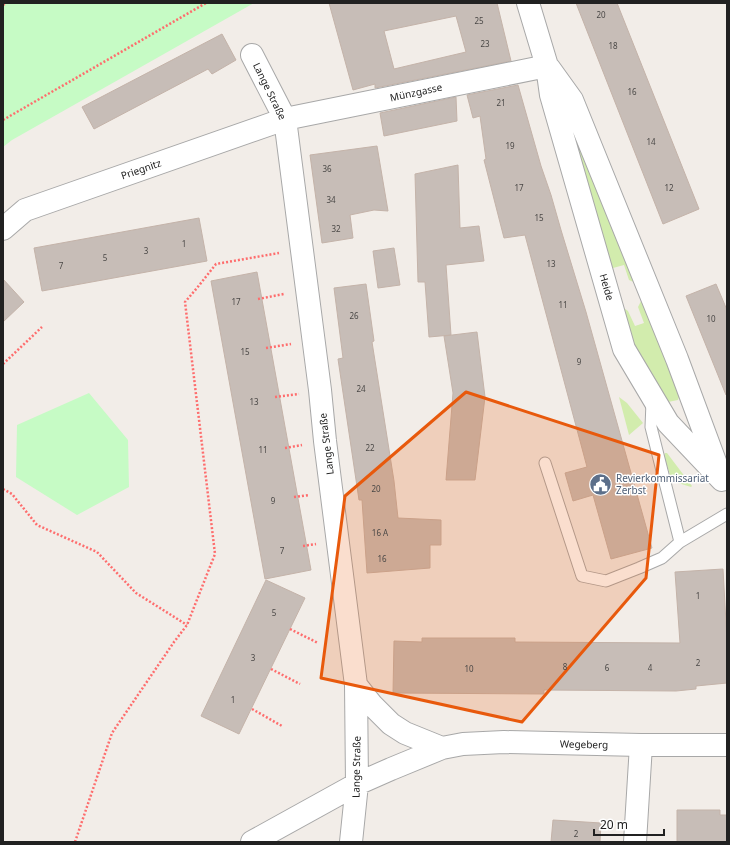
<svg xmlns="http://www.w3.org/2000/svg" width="730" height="845" viewBox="0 0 730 845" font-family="'Noto Sans',sans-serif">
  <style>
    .grass { fill: #d2ecad }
    .park { fill: #c6fbc5 }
    .building { fill: #c7bdb7; stroke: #c4b3a9; fill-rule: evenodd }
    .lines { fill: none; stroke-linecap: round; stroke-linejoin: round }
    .lane-casing { stroke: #a8a8a8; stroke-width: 13 }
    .street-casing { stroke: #a8a8a8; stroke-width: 24 }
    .path { stroke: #fe6d6d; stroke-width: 2.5; stroke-dasharray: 2 2; stroke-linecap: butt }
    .lane { stroke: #fff; stroke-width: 11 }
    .street { stroke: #fff; stroke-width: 22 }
    .marked { fill: #e8590c; fill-opacity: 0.2; stroke: #e8590c; stroke-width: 3; stroke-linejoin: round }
    .labels { text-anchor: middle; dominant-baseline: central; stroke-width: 3; stroke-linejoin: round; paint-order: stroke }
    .number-label { font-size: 8px; fill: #4a4846 }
    .street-label { font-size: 10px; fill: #212121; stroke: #fff }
    .service-label { font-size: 10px; fill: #4e5e75; stroke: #fff; text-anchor: start }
  </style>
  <rect width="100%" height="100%" fill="#f2ede8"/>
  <path class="grass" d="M568 112 638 284 629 280 624 265 613 268 616 282 615 293 589 200Z
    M643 297 680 394 678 400 668 402 635 351 618 304 628 311 635 326 644 323 638 307Z
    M619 397 627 403 643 423 629 435Z
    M665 453H667L692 486 691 487 672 481 664 456Z"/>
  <path class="park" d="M3 3H254L12 140 3 147Z
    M89 393 128 440 129 487 77 515 16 477 17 425Z"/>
  <path class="building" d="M329 3H497L511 61 375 88V84L353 90ZM456 16 466 52 394 69 384 31Z
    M576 3H617L699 209 663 224Z
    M222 34 236 60 212 74 208 69 94 129 82 107Z
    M518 85 541 166 551 195 561 230 586 312 652 548 611 559 593 495 573 501 565 473 587 467 525 235 504 238 484 160 486 159 480 116 473 118 467 95Z
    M456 97 457 121 384 136 380 113Z
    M377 146 388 211 374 210 350 215 353 238 322 243 310 155Z
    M458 165 460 228 479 226 484 261 446 265 451 335 429 337 425 282H418L415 174Z
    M199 218 207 261 42 291 34 248Z
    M394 248 400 285 378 288 373 251Z
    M257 272 311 570 265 579 211 281Z
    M3 279 24 302 3 322Z
    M366 284 374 341 372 342 394 481 398 518 441 520V545H430V568L367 573 362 500H359L338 359 343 358 334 288Z
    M716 284 727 310V395H726L686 296Z
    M477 332 485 397 475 480H446L453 393 444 336Z
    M723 569 727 641V683L696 686V689L676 691 544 690V694L393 693 394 641 422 642V638H515V642L680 643 675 572Z
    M266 580 305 598 239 734 201 716Z
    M677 810H720V815H727V842H677Z
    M553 820 601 823 600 842H551Z"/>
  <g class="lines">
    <defs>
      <path id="lane" d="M652 402 651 427 680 542
        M545 463 582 576 606 581 639 568 662 558 680 542 727 514"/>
      <path id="street" d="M528 3 547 66 551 95 624 349 668 423 722 480
        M252 55 285 119 320 390 325 441 356 685 357 784 351 842
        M549 68 572 100 677 359 719 472
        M3 229 25 210 285 119 547 66
        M356 685 372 705 391 724 405 733 442 748
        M252 842 357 784 391 769 442 748 463 744 504 742 641 745H727
        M635 842 641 745"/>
    </defs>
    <use href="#lane" class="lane-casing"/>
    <use href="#street" class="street-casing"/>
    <path class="path" d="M3 5 6 3
      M3 120 206 3
      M258 299 284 294
      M266 348 291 344
      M3 364 42 327
      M275 397 299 394
      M285 448 302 445
      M3 489 12 494 37 525 97 552 136 593 187 625
      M294 497 309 495
      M303 546 316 544
      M290 629 318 643
      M271 669 300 684
      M252 709 282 726
      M75 842 112 733 174 642 187 625 215 554 185 302 197 288 216 264 279 253"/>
    <use href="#lane" class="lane"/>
    <use href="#street" class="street"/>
  </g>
  <path class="marked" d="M466 392 659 455 646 578 522 722 321 678 345 496Z"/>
  <defs>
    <symbol id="civic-disc" viewBox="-11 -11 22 22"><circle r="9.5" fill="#5c6f8a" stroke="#fff"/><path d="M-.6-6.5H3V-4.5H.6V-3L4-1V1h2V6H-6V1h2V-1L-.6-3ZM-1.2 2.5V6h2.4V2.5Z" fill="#fff"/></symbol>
  </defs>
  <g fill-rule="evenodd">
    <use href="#civic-disc" x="588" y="472" width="25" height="25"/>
  </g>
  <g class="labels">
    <g class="number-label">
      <text x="601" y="14">20</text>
      <text x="479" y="20">25</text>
      <text x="485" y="43">23</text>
      <text x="613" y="45">18</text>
      <text x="632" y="91">16</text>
      <text x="501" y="102">21</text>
      <text x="651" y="141">14</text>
      <text x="510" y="145">19</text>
      <text x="327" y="168">36</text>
      <text x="519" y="187">17</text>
      <text x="669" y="187">12</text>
      <text x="331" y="199">34</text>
      <text x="539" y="217">15</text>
      <text x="336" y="228">32</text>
      <text x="184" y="243">1</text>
      <text x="146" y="250">3</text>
      <text x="105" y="257">5</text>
      <text x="551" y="263">13</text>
      <text x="61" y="265">7</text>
      <text x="236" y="301">17</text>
      <text x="563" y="304">11</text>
      <text x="354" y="315">26</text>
      <text x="711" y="318">10</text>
      <text x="245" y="351">15</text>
      <text x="579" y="361">9</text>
      <text x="361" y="388">24</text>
      <text x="254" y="401">13</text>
      <text x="370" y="447">22</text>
      <text x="263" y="449">11</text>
      <text x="376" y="488">20</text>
      <text x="273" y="500">9</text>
      <text x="380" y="532">16 A</text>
      <text x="282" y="550">7</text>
      <text x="382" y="558">16</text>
      <text x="698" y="595">1</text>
      <text x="274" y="612">5</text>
      <text x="253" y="657">3</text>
      <text x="698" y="662">2</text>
      <text x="565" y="666">8</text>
      <text x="607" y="667">6</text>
      <text x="650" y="667">4</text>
      <text x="469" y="668">10</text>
      <text x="233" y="699">1</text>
      <text x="576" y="833">2</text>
    </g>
    <g class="street-label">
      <text transform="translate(270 91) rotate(64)">Lange Straße</text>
      <text transform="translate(416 92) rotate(-12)">Münzgasse</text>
      <text transform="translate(141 169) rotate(-19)">Priegnitz</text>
      <text transform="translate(607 287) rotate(74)">Heide</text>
      <text transform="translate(326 444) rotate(-97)">Lange Straße</text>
      <text transform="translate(584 744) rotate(1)">Wegeberg</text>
      <text transform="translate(356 767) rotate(-89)">Lange Straße</text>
    </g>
    <g class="service-label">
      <text x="616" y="478">Revierkommissariat<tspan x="616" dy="12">Zerbst</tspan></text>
    </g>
  </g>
  <rect width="730" height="845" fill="none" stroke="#212121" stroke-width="8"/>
  <path d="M594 829v6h70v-6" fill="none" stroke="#212121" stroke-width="2"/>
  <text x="600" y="829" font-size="12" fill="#212121" stroke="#ffffff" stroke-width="3" paint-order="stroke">20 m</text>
</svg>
